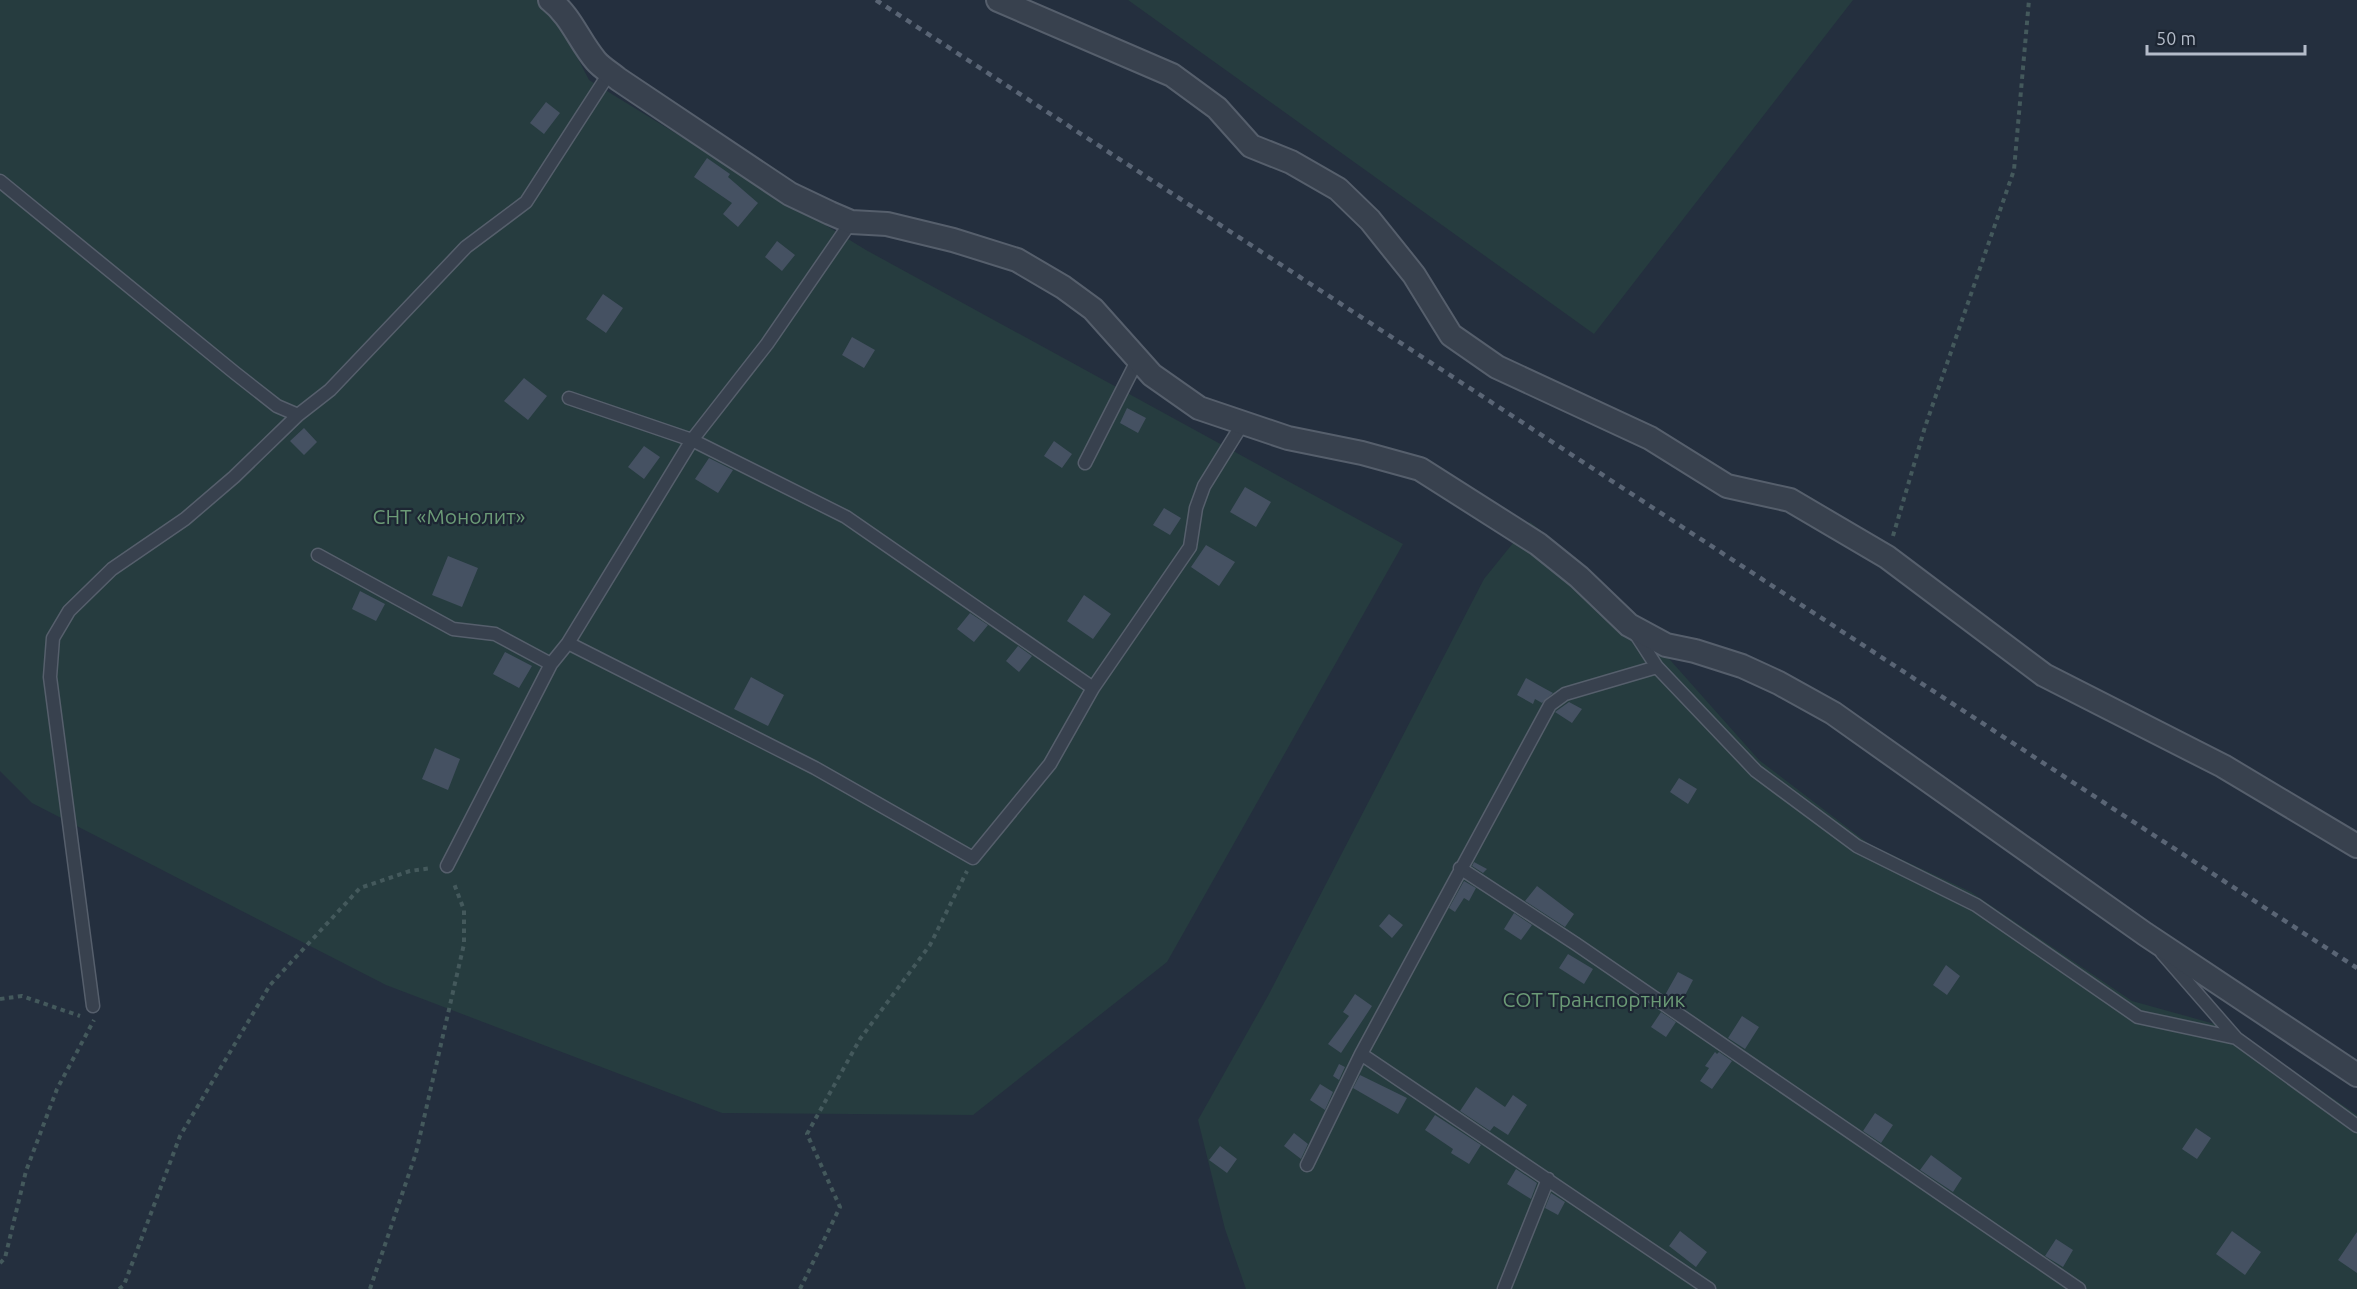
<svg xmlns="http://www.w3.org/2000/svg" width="2357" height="1289" viewBox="0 0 2357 1289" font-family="Ubuntu,sans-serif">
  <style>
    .green { fill: #263c3f }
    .building { fill: #455162 }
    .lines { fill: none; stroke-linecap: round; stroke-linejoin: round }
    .lane-casing { stroke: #565f6c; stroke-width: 15 }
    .street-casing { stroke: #565f6c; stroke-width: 26 }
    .path { stroke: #44595c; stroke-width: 4; stroke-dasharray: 4.5 4.5; stroke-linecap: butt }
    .lane { stroke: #38414e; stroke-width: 12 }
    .street { stroke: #38414e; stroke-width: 22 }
    .rail { stroke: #5a6575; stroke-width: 4.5; stroke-dasharray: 6 6; stroke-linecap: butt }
    .labels { text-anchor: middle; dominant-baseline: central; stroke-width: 4.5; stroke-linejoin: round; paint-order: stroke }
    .park-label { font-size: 21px; fill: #6b9a76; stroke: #1d2633 }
  </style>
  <rect width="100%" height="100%" fill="#242f3e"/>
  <path class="green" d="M0 0H548L589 80 866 250 1403 544 1167 962 973 1115 722 1113 386 985 32 803 0 771Z
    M1128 0H1853L1594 334Z
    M1530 522 1592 572 1759 760 1869 844 1971 892 2132 1001 2233 1029 2357 1115V1289H1246L1225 1229 1198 1120 1269 994 1484 579Z"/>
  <path class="building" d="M546 102 560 113 544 134 530 123Z
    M707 158 730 174 728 177 758 203 738 227 723 214 732 203 694 177Z
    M777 241 795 255 782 271 765 257Z
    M603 294 623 308 606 333 586 319Z
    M852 337 875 350 864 368 842 355Z
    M524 378 547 396 528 420 504 401Z
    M1127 408 1146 418 1138 433 1120 423Z
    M304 428 317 442 304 455 290 441Z
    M1054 441 1072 454 1062 468 1044 456Z
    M644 446 660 457 644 479 628 467Z
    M709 458 733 470 718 493 695 479Z
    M1245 487 1271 502 1256 527 1230 512Z
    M1164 508 1181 518 1170 535 1153 525Z
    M1206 545 1235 562 1219 586 1191 567Z
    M448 556 478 568 462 607 432 595Z
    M360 591 385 604 376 621 352 609Z
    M1084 595 1111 614 1093 639 1067 621Z
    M970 613 988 625 974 642 957 629Z
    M1018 646 1032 656 1019 672 1006 661Z
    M505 652 532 666 519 688 493 674Z
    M751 677 784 695 768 726 734 709Z
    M1526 678 1542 687 1553 693 1542 703 1535 699 1533 704 1517 695Z
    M1569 702 1582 709 1572 723 1555 712Z
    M435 748 460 759 448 790 422 779Z
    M1679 778 1697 789 1688 804 1670 792Z
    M1474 862 1487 869 1483 873 1472 866Z
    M1464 881 1476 888 1469 901 1464 898 1455 912 1449 908Z
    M1537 886 1574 914 1565 927 1525 901Z
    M1514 913 1532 925 1521 940 1504 929Z
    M1389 914 1403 925 1392 938 1379 926Z
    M1568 954 1593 969 1584 984 1559 968Z
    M1946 965 1960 976 1947 995 1933 985Z
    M1678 972 1693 980 1680 1005 1665 995Z
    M1355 994 1372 1006 1341 1053 1328 1044 1349 1016 1343 1012Z
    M1661 1012 1676 1022 1666 1037 1651 1027Z
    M1742 1016 1759 1027 1745 1049 1728 1038Z
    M1715 1052 1717 1054 1719 1052 1732 1061 1712 1089 1700 1081 1709 1068 1705 1066Z
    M1339 1064 1345 1067 1339 1080 1333 1076Z
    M1360 1075 1407 1098 1398 1114 1353 1088Z
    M1320 1084 1333 1092 1325 1110 1310 1100Z
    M1476 1087 1505 1107 1513 1095 1527 1105 1508 1135 1494 1126 1490 1131 1460 1111Z
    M1875 1113 1893 1125 1881 1143 1863 1131Z
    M1435 1115 1481 1145 1469 1164 1451 1153 1453 1149 1425 1130Z
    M2196 1128 2211 1138 2197 1159 2182 1149Z
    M1294 1133 1308 1144 1301 1159 1284 1146Z
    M1220 1146 1237 1159 1227 1173 1209 1160Z
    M1931 1155 1962 1178 1953 1192 1920 1170Z
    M1516 1169 1537 1183 1531 1199 1507 1184Z
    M1551 1193 1565 1202 1558 1215 1545 1208Z
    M1680 1231 1707 1252 1696 1267 1669 1246Z
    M2232 1231 2261 1252 2245 1275 2216 1254Z
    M2357 1232V1273L2338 1260Z
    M2056 1239 2073 1250 2063 1267 2045 1256Z"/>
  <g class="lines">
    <defs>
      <path id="lane" d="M0 181 235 373 277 406 298 415
        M569 398 692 440 846 517 1093 688
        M1085 463 1138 359
        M318 555 453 629 495 634 551 664
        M1635 633 1657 667 1756 771 1857 846 1976 905 2138 1017 2236 1038 2357 1126
        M568 643 815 768 973 858 1050 764 1093 688 1190 547 1196 508 1204 486 1243 423
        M447 866 551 664 568 643 692 440 767 344 851 222
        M1460 868 1576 944 2079 1289
        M2162 953 2236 1038
        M93 1006 50 677 53 638 69 611 112 569 185 519 234 477 298 415 330 390 466 247 526 202 610 72
        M1361 1054 1709 1289
        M1307 1165 1361 1054 1550 705 1565 694 1657 667
        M1504 1289 1548 1179"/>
      <path id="street" d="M550 0C571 16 579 41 596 61 602 68 611 73 618 79L790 194 830 213 851 222 887 224 953 240 1017 260 1063 287 1093 309 1152 375 1199 408 1288 438 1362 453 1420 469 1538 544 1579 577 1629 625 1666 645 1695 651 1742 666 1779 683 1833 713 2145 934 2357 1075
        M998 0 1172 75 1217 108 1251 146 1291 162 1338 189 1370 220 1414 275 1451 335 1497 367 1650 438 1727 486 1790 500 1887 557 2044 675 2223 766 2357 846"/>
    </defs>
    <use href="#lane" class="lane-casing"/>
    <use href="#street" class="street-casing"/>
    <path class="path" d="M1893 536 1925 427 2014 170 2029 0
      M0 999 22 996 80 1016
      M0 1263 5 1258 26 1171 57 1089 94 1020
      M119 1289 124 1285 180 1136 270 985 360 888 410 871 432 868
      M370 1289 416 1153 464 944V910L453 881
      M800 1289 840 1207 807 1134 860 1039 930 945 967 871"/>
    <use href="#lane" class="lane"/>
    <use href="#street" class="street"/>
    <path class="rail" d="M876 0 2357 968"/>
  </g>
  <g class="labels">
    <g class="park-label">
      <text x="449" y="516">СНТ «Монолит»</text>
      <text x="1594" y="999">СОТ Транспортник</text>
    </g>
  </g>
  <path d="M2147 45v9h158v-9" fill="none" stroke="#b4bcc9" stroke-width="3"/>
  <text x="2156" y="45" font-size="18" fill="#b4bcc9" stroke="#1d2633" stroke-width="4.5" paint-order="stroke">50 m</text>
</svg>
